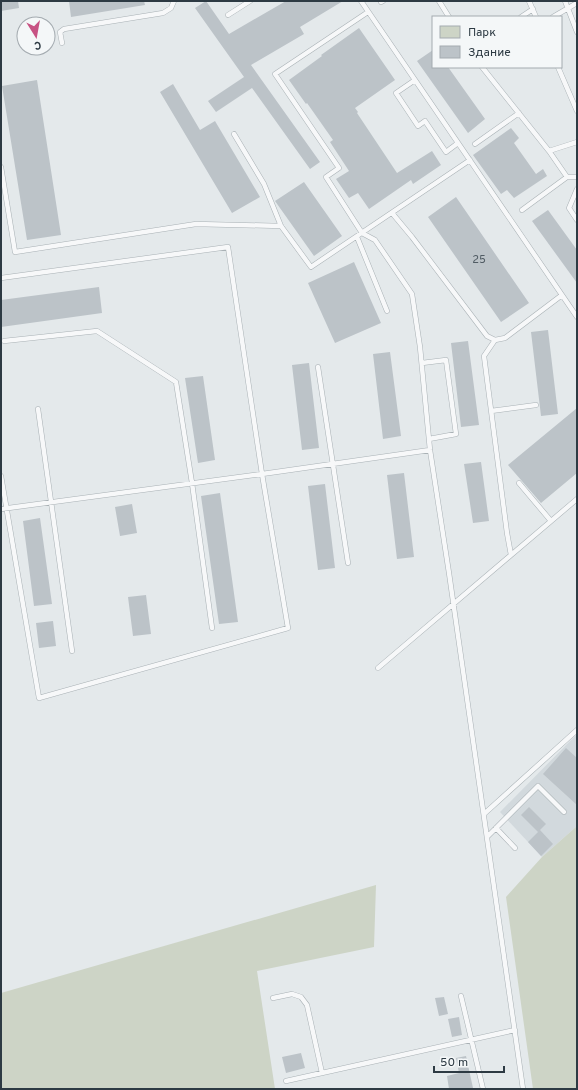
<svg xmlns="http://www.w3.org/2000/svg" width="578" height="1090" viewBox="0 0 578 1090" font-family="Overpass,sans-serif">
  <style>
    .built { fill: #d2d9dd }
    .green { fill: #cdd4c6 }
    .building { fill: #bcc3c8 }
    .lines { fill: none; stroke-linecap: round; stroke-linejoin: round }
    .service-casing { stroke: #a9b1b5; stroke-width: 5.5 }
    .service { stroke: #f7f8f9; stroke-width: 4.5 }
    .labels { text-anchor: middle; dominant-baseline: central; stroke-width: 3.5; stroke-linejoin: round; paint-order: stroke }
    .number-label { font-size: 11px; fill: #515c64 }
  </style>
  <rect width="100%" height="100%" fill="#e4e9eb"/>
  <path class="built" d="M577 734V826L542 857 500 812Z"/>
  <path class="green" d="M577 826V1089H533L506 897 542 857Z
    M376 885 374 947 257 971 275 1089H1V993Z"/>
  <path class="building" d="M1 1H18L19 8 1 11Z
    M69 1H144L145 5 71 17Z
    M206 1 229 34 286 1H343L300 27 304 34 251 65 320 162 310 169 252 88 216 112 208 101 244 77 195 8Z
    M359 28 395 80 355 108 358 112 357 113 397 173 432 151 441 165 413 184 411 180 369 209 358 193 349 198 336 179 349 171 330 142 333 140 307 103 306 104 289 80 322 56 321 55Z
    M433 50V67H448L485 119 468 133 417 61Z
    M37 80 61 235 27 240 2 86Z
    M173 84 200 130 215 121 260 197 232 213 160 92Z
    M511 128 519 138 514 143 536 174 543 169 547 176 514 198 507 190 501 194 473 155Z
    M304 182 342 236 314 256 275 201Z
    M456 197 529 303 501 322 428 217Z
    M548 210 577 250V283L532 221Z
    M354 262 381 323 335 343 308 283Z
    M99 287 102 313 1 327V300Z
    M548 330 558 414 541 416 531 332Z
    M468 341 479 425 461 427 451 343Z
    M390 352 401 436 383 439 373 354Z
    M309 363 319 448 302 450 292 365Z
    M203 376 215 460 198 463 185 378Z
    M577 408V473L541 503 508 465Z
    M481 462 489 521 473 523 464 464Z
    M404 473 414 557 397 559 387 475Z
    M325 484 335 568 318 570 308 486Z
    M220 493 238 622 219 624 201 496Z
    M132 504 137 533 120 536 115 507Z
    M40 518 52 604 34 606 23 521Z
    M146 595 151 634 133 636 128 597Z
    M53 621 56 646 39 648 36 623Z
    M566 748 577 758V805L543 774Z
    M529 807 546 824 538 832 521 815Z
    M540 830 553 844 541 856 528 842Z
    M444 997 448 1014 439 1016 435 998Z
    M459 1017 462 1035 452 1037 448 1019Z
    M301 1053 305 1068 286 1073 282 1057Z
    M466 1056 473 1088H471V1089H449L447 1076 459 1073 456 1058Z"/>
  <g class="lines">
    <defs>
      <path id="service" d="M361 1 577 317
        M439 1 449 17
        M529 1 536 17
        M565 1 577 32
        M381 2 383 1
        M368 12 275 74 339 168 326 177 362 233 375 240 412 294 420 347 430 450 449 573 523 1089
        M228 15 250 1
        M521 17 533 9
        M553 17 577 3
        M62 43 60 32 64 29 163 13 171 8 174 1
        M482 67 549 151 577 142
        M558 67 577 111
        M415 80 396 93 418 126 425 121 446 152 458 143
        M234 134 264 184 281 226 311 267 470 160
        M475 144 519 113
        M1 167 15 252 196 224 281 226
        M567 177H577
        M577 189 569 208 577 220
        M522 210 567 177 549 151
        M392 213 412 237 487 336 495 340 505 338 562 295
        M357 237 387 311
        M1 278 228 247 262 474 288 628 39 698 1 476
        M495 340 484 356 507 533 511 555
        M4 341 97 331 176 382 192 483 212 628
        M422 363 446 360 456 434 429 439
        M318 367 348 563
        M38 409 72 651
        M491 411 536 405
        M519 483 551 521
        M1 509 262 474 430 450
        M378 668 577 499
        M484 814 577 730
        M496 828 515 848
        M487 837 538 786 564 812
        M461 996 483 1089
        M273 998 292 994 301 997 307 1005 322 1073
        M286 1081 515 1030"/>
    </defs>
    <use href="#service" class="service-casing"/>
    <use href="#service" class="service"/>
  </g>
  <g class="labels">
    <g class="number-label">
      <text x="479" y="260">25</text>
    </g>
  </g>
  <rect width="578" height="1090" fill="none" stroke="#2d3a43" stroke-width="4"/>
  <rect x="432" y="16" width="130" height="52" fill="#f4f7f8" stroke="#a4abb0"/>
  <rect x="440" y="26" width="20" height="12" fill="#cdd4c6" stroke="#a4abb0"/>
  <text x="468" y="36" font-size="12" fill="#2d3a43">Парк</text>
  <rect x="440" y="46" width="20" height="12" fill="#bcc3c8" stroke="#a4abb0"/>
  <text x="468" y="56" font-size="12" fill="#2d3a43">Здание</text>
  <g transform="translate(36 36) rotate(169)"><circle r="19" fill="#f4f7f8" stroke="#a4abb0"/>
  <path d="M0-3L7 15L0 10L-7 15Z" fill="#c75283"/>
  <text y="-6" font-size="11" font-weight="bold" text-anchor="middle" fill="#2d3a43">С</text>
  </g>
  <path d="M434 1066v6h70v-6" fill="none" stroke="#2d3a43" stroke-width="2"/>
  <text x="440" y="1066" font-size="12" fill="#2d3a43" stroke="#f4f7f8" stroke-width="3" paint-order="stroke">50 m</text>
</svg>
